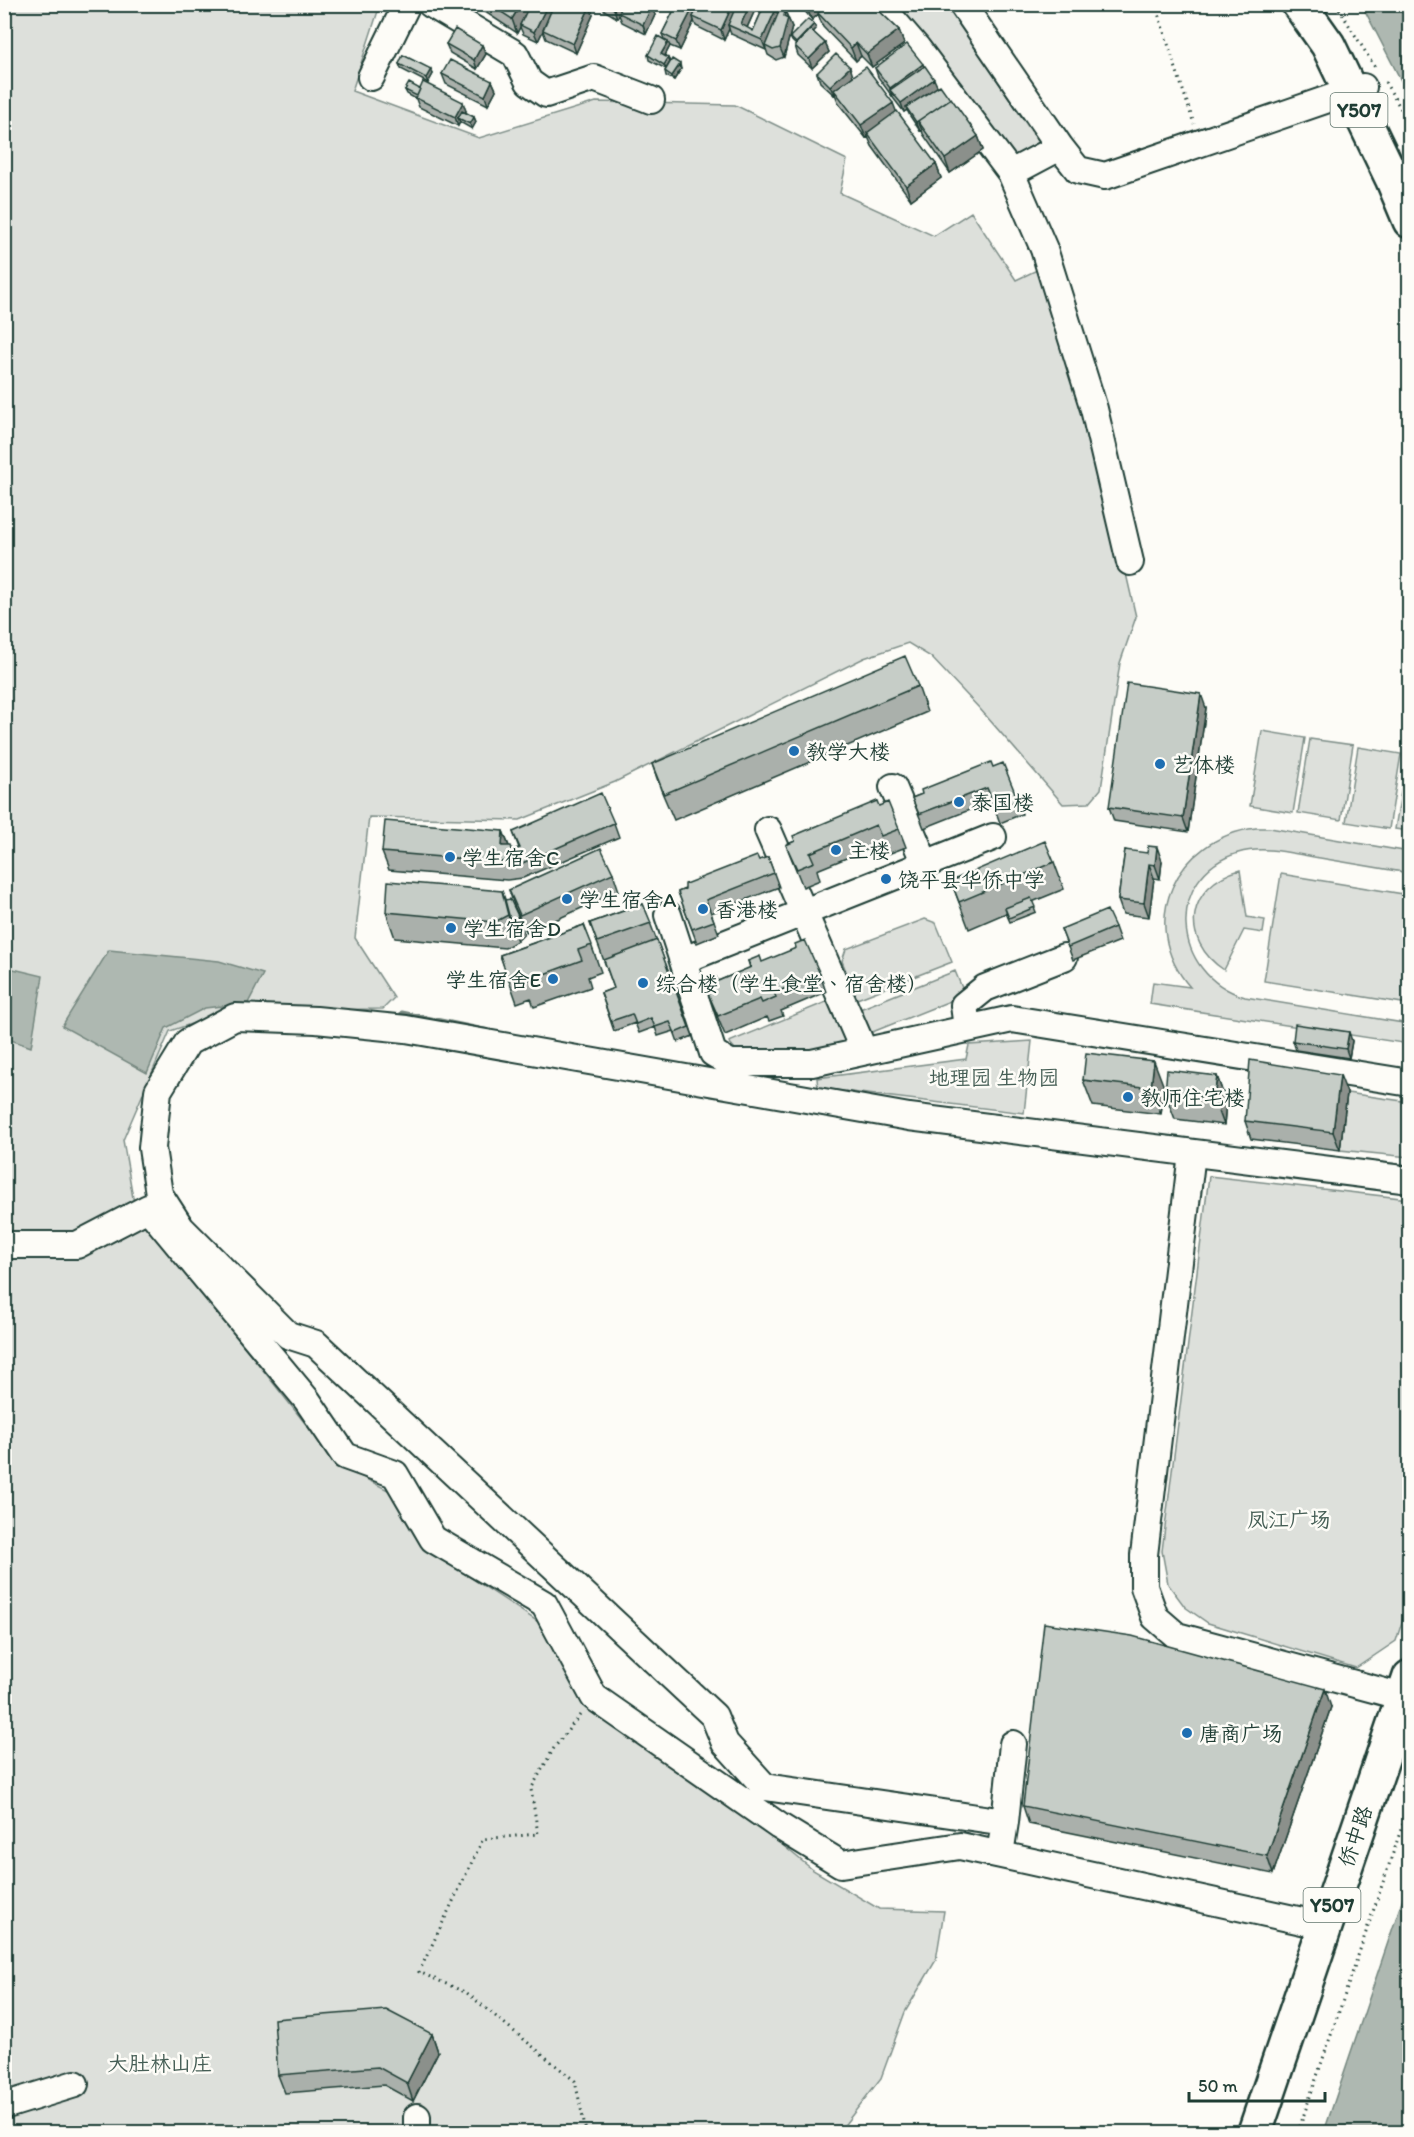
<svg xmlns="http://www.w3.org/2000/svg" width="1414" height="2137" viewBox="0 0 1414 2137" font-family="Itim,'LXGW WenKai TC',sans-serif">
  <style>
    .green { fill: #dde0db; stroke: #7e8e88; stroke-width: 1.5 }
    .water { fill: #aeb8b1; stroke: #75877f; stroke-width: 1.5 }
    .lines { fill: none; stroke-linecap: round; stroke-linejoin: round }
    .stream { stroke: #75877f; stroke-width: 5 }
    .minor-casing { stroke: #1f3d34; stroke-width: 30 }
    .major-casing { stroke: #1f3d34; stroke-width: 38 }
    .path { stroke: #1f3d34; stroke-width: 3; stroke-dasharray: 1.5 4.5; stroke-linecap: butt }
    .minor { stroke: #fdfcf7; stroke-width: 26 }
    .major { stroke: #fdfcf7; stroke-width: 33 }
    .wall { fill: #aab0ab; stroke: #1f3d34; stroke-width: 1.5 }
    .shaded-wall { fill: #8b908b; stroke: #1f3d34; stroke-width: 1.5 }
    .building { fill: #c6cdc7; stroke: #1f3d34; stroke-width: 1.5 }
    .poi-dot { fill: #1f6fb2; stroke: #fdfcf7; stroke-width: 2 }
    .labels { text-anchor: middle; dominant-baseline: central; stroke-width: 5; stroke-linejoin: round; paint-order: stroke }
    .shield { fill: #fdfcf7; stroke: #62766e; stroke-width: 1.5 }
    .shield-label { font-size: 20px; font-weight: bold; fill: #1f3d34 }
    .poi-label { font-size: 21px; fill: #1f3d34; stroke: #fdfcf7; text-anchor: start }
    .park-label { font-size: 21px; fill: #455e55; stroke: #fdfcf7 }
    .street-label { font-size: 21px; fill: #1f3d34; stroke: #fdfcf7 }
  </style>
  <rect width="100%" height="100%" fill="#fdfcf7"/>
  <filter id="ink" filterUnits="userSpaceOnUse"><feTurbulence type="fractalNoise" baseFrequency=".0167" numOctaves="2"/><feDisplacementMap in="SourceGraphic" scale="12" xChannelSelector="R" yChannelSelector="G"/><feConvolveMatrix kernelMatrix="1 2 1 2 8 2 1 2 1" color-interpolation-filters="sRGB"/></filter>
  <g filter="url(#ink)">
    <path class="green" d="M5 5H382L378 11 352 91 479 138 596 102 735 105 847 160 840 193 934 236 971 212 1016 280 1041 268 1113 517 1136 617 1120 663 1101 789 1089 803 1063 804 980 709 931 657 908 643 864 658 615 782 520 820 369 817 355 938 394 998 383 1009 229 1011 170 1031 123 1140 133 1198 150 1227 338 1465 394 1493 424 1547 543 1625 581 1701 725 1798 813 1870 879 1909 944 1911 936 1960 905 2012 881 2078 839 2132H5Z
      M893 5H947L1041 146 1013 160Z
      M1262 731 1305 738 1293 813 1250 806Z
      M1310 739 1353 745 1341 820 1298 813Z
      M1358 747 1401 754 1389 829 1346 822Z
      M1407 755H1410L1409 831 1395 829Z
      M1256 828H1270L1409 852V873C1380 868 1350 863 1320 858 1293 854 1265 845 1238 853 1165 875 1170 975 1245 997L1409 1024V1044L1150 1004 1153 982 1190 987C1135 923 1176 838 1256 828Z
      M1240 870 1247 917 1265 920 1263 933 1244 930 1224 970C1179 940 1186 885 1240 870Z
      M1281 874 1409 895V1004L1264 981Z
      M925 919 936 923 952 962 857 999 842 961 846 949Z
      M955 971 965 995 870 1033 860 1009Z
      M831 1000 849 1042 813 1057 742 1053 735 1049 729 1042Z
      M1032 1041 1024 1113 818 1088 817 1078 966 1059 969 1045Z
      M1347 1093 1409 1102V1157L1340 1150Z
      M1209 1176 1409 1199V1600L1396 1641 1356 1668 1208 1623 1185 1607 1168 1584 1162 1551Z"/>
    <path class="water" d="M1362 5H1409V96Z
      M109 950 219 961 263 974 248 1003 205 1008 166 1028 147 1073 62 1026Z
      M5 967 43 976 31 1047 5 1038Z
      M1409 1880V2132H1324Z"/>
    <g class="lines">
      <path class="stream" d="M402 1013 489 1031
        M1366 1162 1410 1167"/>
      <defs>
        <path id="minor" d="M431 4 515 54 529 82 546 94 594 78 651 100
          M879 4 917 48 1011 173 1024 203 1044 249 1094 409 1130 562
          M962 4 1060 147 1078 170 1105 176 1363 87
          M371 77 407 4
          M1011 173 1060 147
          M893 787 925 864
          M768 830 864 1051
          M668 915 713 1053 730 1063H812L1012 1019 1410 1083
          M684 960 993 837
          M967 1028 964 1005 985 988 1064 957
          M1192 1153 1144 1555V1587L1155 1617 1177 1636 1403 1697
          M4 1245H77L148 1208 307 1400 345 1456 395 1474 433 1539 544 1604 594 1697 779 1826 841 1864 960 1846 1325 1926
          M1005 1822 1013 1744
          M1000 1854 1005 1822 765 1787 725 1743 714 1716 316 1344 288 1335 181 1228 159 1194 152 1148 158 1091 188 1042 235 1017 316 1020 406 1029 909 1117 1410 1180
          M4 2102 10 2104 75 2084
          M417 2117V2132"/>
        <path id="major" d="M1299 4 1328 45 1392 178 1410 221
          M1255 2132 1410 1677"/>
      </defs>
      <use href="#minor" class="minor-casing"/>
      <use href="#major" class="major-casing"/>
      <path class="path" d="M1155 4 1194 124
        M1336 4 1376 69
        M1385 82 1410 124
        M580 1715 554 1748 531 1789 538 1834 483 1839 419 1972 467 1993 575 2081 586 2132
        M1298 2132 1410 1803"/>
      <use href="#minor" class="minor"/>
      <use href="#major" class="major"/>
    </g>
    <path class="wall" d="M473 4H553L554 6 593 15 576 53 546 39 543 31 538 41 523 34 520 27 517 33Z
      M602 4H649L652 6 655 15 646 34 622 22 619 15 617 18 604 10Z
      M677 4H735L736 7 737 4H754L755 10 747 28 753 31 765 4H772L771 7 778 14 785 11 792 27 784 57 776 60 768 55 766 49V50L731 34 729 29 724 40 696 26 694 21 680 50 670 46 665 56 668 58 670 62 681 69 674 80 666 76 665 71 666 69 649 60 648 55 664 39 662 34Z
      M799 4H872L899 30 904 44 872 67 861 56 856 61 823 27 818 14 812 20Z
      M816 29 813 32 825 43 829 52 812 68 798 55 795 46 796 45 792 41 790 37Z
      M446 44 482 45 486 54 477 69 450 53Z
      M399 64 433 74 428 83 401 69Z
      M924 66 937 86 950 99 978 136 983 150 950 173 923 134 922 130 920 131 910 116 907 110 904 112 894 99 878 77 875 68Z
      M817 73 853 76 850 78 896 112 936 164 941 178 911 200 872 146 868 137 866 138 839 104 835 94 834 95 820 82Z
      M442 74 492 81 496 90 488 105 446 84Z
      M405 90 466 111 465 112 474 117 476 122 472 129 460 122 458 126 419 107 416 99 407 94Z
      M918 686 927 712 674 820 661 790 652 764Z
      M1206 708 1188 832 1114 821 1109 807Z
      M993 767 1018 800 1022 814 1000 823 992 801 924 828 912 798Z
      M879 806 899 829 906 847 888 854 883 843 817 870 820 880 803 887 786 845Z
      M614 823 619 837 523 878 507 880 389 870 382 852 503 831 509 846 512 850 519 848 513 832Z
      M1125 850 1162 861 1160 879 1154 878 1149 917 1123 914 1118 900Z
      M768 857 779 887 711 913 719 934 697 943 678 892Z
      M1054 862 1064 889 1032 902 1036 912 1010 922 1006 913 969 929 951 881Z
      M613 873 619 891 527 933 515 908 509 890Z
      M505 900 518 916 524 934 517 941 505 948 395 938 386 912Z
      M643 904 693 1036 678 1042 674 1031 658 1036 655 1027 639 1033 635 1023 614 1031 601 993 614 988 590 923Z
      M584 925 601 972 588 977 591 987 534 1007 531 998 517 1003 500 955Z
      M1115 927 1120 941 1073 960 1061 929Z
      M748 961 762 962 820 974 826 992 781 1011 783 1016 769 1021 767 1017 725 1035 703 982 718 981 750 968Z
      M1293 1041H1352L1349 1058 1296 1050Z
      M1217 1076 1226 1102 1224 1125 1175 1119 1165 1093Z
      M1083 1080 1164 1087 1161 1114 1093 1106Z
      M1347 1093 1340 1150 1251 1139 1245 1121Z
      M1331 1707 1273 1874 1029 1824 1023 1806Z
      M432 2034 438 2052 413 2101 384 2085 285 2093 278 2075Z"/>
    <path class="shaded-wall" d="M521 4H532L520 25V27L517 33 512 19Z
      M548 4H553L554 8 538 41 534 32Z
      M617 4H627L617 18 614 9Z
      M695 4H703L693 17 694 21 680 50 676 41Z
      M733 4H735L738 11 728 25 729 29 724 40 721 30Z
      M750 4H754L755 10 745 32 741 24Z
      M815 4H826L827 6 812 20 808 11Z
      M590 6 593 15 576 53 573 44Z
      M652 6 655 15 646 34 643 25Z
      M776 9 779 18 765 46 766 50 762 40Z
      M785 11 792 27 784 57 780 48Z
      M814 24 816 29 798 48 796 43Z
      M899 30 904 44 872 67 867 54Z
      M668 42 670 46 663 59 661 54Z
      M825 43 829 52 812 68 809 59Z
      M856 43 861 56 856 61 851 48Z
      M482 45 486 54 477 69 474 60Z
      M668 58 670 62 666 69 664 65Z
      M680 64 681 69 674 80 672 76Z
      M923 64 927 73 890 90 893 97 890 88Z
      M850 67 853 76 836 93 834 90 835 94 834 95 830 86Z
      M431 69 433 74 428 83 426 78Z
      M934 79 938 88 906 107 907 110 904 112 901 103Z
      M492 81 496 90 488 105 485 96Z
      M463 102 466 111 462 120 458 118 460 122 458 126 455 117Z
      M893 103 898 116 867 133 868 137 866 138 861 125Z
      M474 117 476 122 472 129 470 124Z
      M918 121 922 130 920 131 916 122Z
      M978 136 983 150 950 173 945 159Z
      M936 164 941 178 911 200 906 186Z
      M1201 694 1206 708 1188 832 1183 818Z
      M503 831 510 849 502 846Z
      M1157 847 1162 861 1160 879 1155 865Z
      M1149 864 1154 878 1149 917 1144 903Z
      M502 891 512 918 518 916 524 934 517 941 508 915Z
      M1349 1032 1352 1041 1349 1058 1346 1049Z
      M1154 1061 1164 1087 1161 1114 1151 1088Z
      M1340 1075 1347 1093 1340 1150 1333 1132Z
      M1217 1076 1226 1102 1224 1125 1214 1098Z
      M1325 1689 1331 1707 1273 1874 1267 1856Z
      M432 2034 438 2052 413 2101 407 2083Z"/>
    <path class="building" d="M489 4H521L512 19Z
      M530 4H548L534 32 520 25Z
      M554 4H586L590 6 573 44 543 30Z
      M607 4H617L614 9Z
      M623 4H649L652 6 643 25 619 13Z
      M677 4H695L676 41 662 34Z
      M699 4H733L721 30 693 17Z
      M737 4H750L741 24 753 31 765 4 776 9 762 40 728 25Z
      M803 4H815L808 11Z
      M827 4H872L899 30 867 54 856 43 851 48 818 13Z
      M780 9 785 11 784 16 788 18 780 48 773 50 765 46Z
      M808 19 814 24 796 43 790 37Z
      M455 29 482 45 474 60 446 44Z
      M810 29 825 43 809 59 795 46Z
      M658 36 668 42 661 54 668 58 664 65 648 55Z
      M907 44 923 64 890 88 875 68Z
      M836 54 850 67 830 86 817 73Z
      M403 55 431 69 426 78 399 64Z
      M672 59 680 64 672 76 665 71Z
      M450 60 492 81 485 96 442 74Z
      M925 66 934 79 901 103 890 90Z
      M866 67 893 103 861 125 834 90Z
      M423 82 463 102 455 117 416 98Z
      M409 83 420 89 417 96 405 90Z
      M940 85 950 99 916 122 906 107Z
      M951 98 978 136 945 159 918 121Z
      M462 111 474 117 470 124 458 118Z
      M897 111 936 164 906 186 867 133Z
      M905 656 918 686 664 794 652 764Z
      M1127 683 1201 694 1183 818 1109 807Z
      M991 762 993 767 1003 763 1018 800 996 809 987 788 919 814 912 798 922 794 921 790Z
      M601 793 614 823 518 865 512 850 520 848 513 832Z
      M877 801 879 806 888 802 899 829 881 836 876 825 810 853 814 862 797 869 786 845 795 841 793 836Z
      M385 821 503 831 502 846H511L516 860 501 862 382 852Z
      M1045 841 1054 862 959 902 951 881Z
      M1148 846 1157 847 1155 865 1149 864 1144 903 1118 900 1125 850 1147 853Z
      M601 848 613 873 520 915 509 890Z
      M757 856 759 860 768 857 774 873 706 900 714 921 692 929 678 892 685 889V884Z
      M388 881 502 891 508 915 495 922 386 912Z
      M1031 898 1035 907 1009 918 1005 908Z
      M510 899 518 916 511 923 505 900Z
      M643 904 651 923 597 942 590 923Z
      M1107 910 1115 927 1068 947 1061 929Z
      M584 925 592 945 578 950 582 960 525 981 521 971 507 976 500 955Z
      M657 940 689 1027 675 1033 670 1022 655 1027 651 1018 636 1024 632 1014 611 1021 601 993 614 988 604 960Z
      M805 940 820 974 774 993 776 997 762 1003 760 999 718 1016 703 982 716 977 718 981 751 967 748 961 760 956 762 962 796 948 795 944Z
      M1295 1024 1349 1032 1346 1049 1293 1041Z
      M1086 1053 1154 1061 1151 1088 1083 1080Z
      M1250 1060 1340 1075 1333 1132 1245 1121Z
      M1167 1070 1217 1076 1214 1098 1165 1093Z
      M1044 1623 1132 1636 1325 1689 1267 1856 1023 1806Z
      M386 2010 432 2034 407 2083 378 2067 278 2075 274 2019Z"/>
  </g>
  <g class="poi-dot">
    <circle cx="794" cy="751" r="6"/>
    <circle cx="1160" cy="764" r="6"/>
    <circle cx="959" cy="802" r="6"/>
    <circle cx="836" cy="850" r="6"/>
    <circle cx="450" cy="857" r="6"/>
    <circle cx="886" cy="879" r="6"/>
    <circle cx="567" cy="899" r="6"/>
    <circle cx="703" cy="909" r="6"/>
    <circle cx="451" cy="928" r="6"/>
    <circle cx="553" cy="979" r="6"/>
    <circle cx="643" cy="983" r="6"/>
    <circle cx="1128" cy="1097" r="6"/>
    <circle cx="1187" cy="1733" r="6"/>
  </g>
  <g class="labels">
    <g class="shield">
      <rect x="1330.5" y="93" width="57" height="34" rx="4.5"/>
      <rect x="1303.5" y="1888" width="57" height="34" rx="4.5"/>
    </g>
    <g class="shield-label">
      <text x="1359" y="110">Y507</text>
      <text x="1332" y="1905">Y507</text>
    </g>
    <g class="poi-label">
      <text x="806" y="751">教学大楼</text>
      <text x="1172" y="764">艺体楼</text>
      <text x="971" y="802">泰国楼</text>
      <text x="848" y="850">主楼</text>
      <text x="462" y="857">学生宿舍C</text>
      <text x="898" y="879">饶平县华侨中学</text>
      <text x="579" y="899">学生宿舍A</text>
      <text x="715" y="909">香港楼</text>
      <text x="463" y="928">学生宿舍D</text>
      <text x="541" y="979" text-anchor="end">学生宿舍E</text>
      <text x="655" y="983">综合楼（学生食堂、宿舍楼）</text>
      <text x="1140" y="1097">教师住宅楼</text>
      <text x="1199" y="1733">唐商广场</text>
    </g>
    <g class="park-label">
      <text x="994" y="1077">地理园 生物园</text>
      <text x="1289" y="1519">凤江广场</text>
      <text x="160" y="2063">大肚林山庄</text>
    </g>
    <g class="street-label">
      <text transform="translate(1355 1836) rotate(-71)">侨中路</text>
    </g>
  </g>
  <rect width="1414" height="2137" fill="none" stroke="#fdfcf7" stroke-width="24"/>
  <rect x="12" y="12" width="1390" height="2113" fill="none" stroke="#1f3d34" stroke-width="2" filter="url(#ink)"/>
  <path d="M1189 2092v9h136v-9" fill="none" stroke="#1f3d34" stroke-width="3"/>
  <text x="1198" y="2092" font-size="18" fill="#1f3d34" stroke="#fdfcf7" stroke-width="4.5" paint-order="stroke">50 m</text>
</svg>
